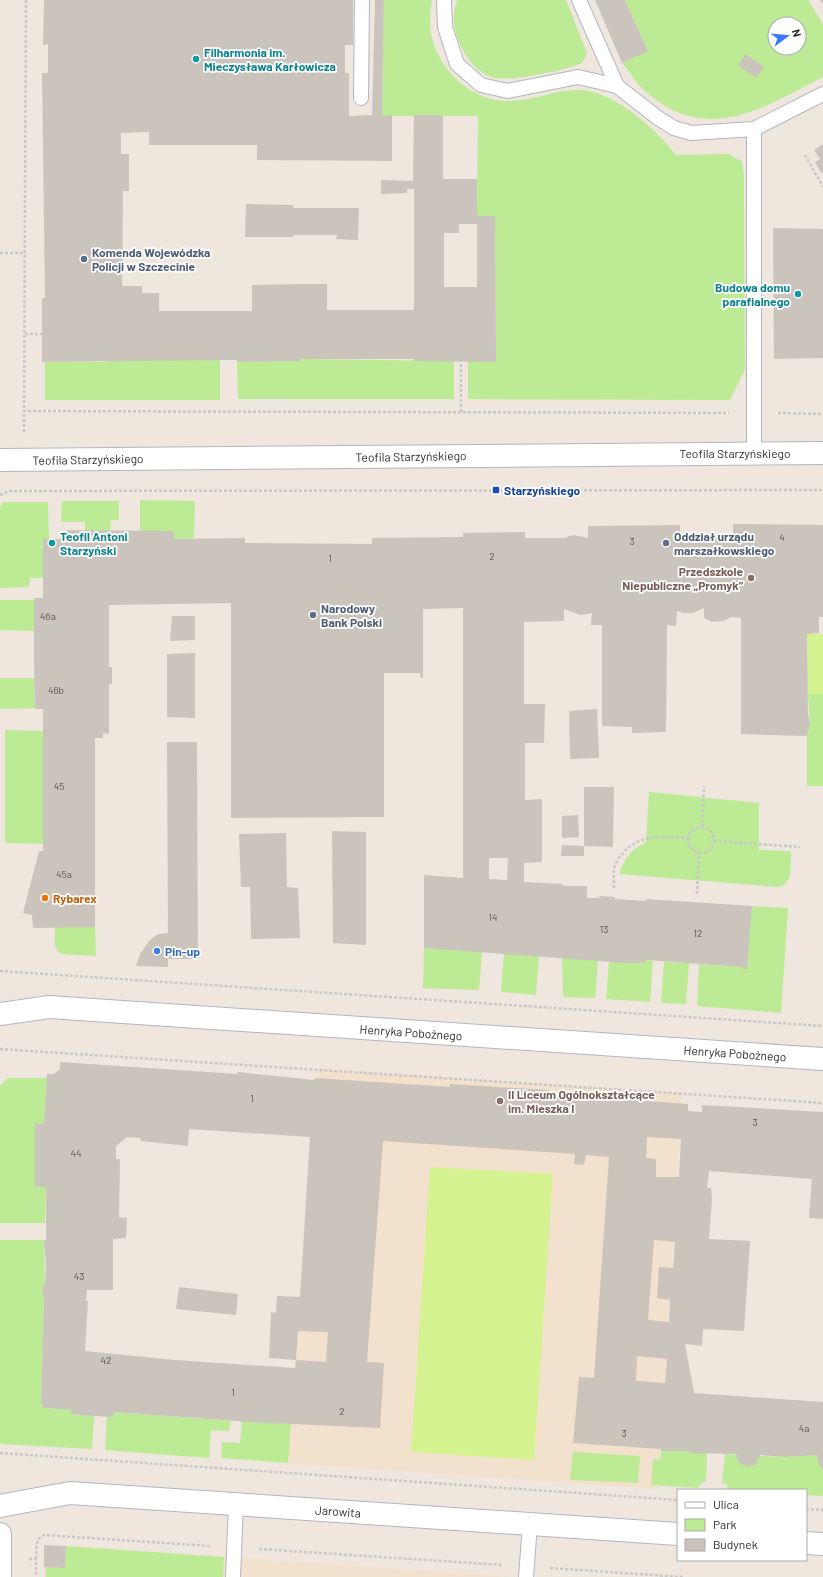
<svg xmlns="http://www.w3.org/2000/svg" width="823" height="1577" viewBox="0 0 823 1577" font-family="Barlow,sans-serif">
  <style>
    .education { fill: #f2e1cc }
    .green { fill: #bcea95; fill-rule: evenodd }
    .pitch { fill: #d4f390 }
    .building { fill: #cac4bc; fill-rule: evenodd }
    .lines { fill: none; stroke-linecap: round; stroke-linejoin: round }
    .service-casing { stroke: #b2b6c1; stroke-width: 16 }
    .minor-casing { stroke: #b2b6c1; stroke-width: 24 }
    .path { stroke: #c8c8c8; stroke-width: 2.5; stroke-dasharray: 3 2; stroke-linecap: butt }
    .service { stroke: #fff; stroke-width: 14 }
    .minor { stroke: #fff; stroke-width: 22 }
    .culture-dot { fill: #0f9aa8; stroke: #fff; stroke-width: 1.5 }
    .service-dot { fill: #5c6f8a; stroke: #fff; stroke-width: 1.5 }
    .transit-dot { fill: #1a4fb4; stroke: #fff; stroke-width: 1.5 }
    .education-dot { fill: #8d6e63; stroke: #fff; stroke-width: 1.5 }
    .food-dot { fill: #e8710a; stroke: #fff; stroke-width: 1.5 }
    .shop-dot { fill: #3f7fe0; stroke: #fff; stroke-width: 1.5 }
    .labels { text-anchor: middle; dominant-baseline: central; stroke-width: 3.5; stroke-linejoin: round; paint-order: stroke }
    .number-label { font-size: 10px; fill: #545250 }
    .culture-label { font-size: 12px; font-weight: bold; fill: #0d838f; stroke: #fff; text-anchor: start }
    .service-label { font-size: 12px; font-weight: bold; fill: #4e5e75; stroke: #fff; text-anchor: start }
    .street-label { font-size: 12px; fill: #2c2c2c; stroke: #fff }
    .transit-label { font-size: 12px; font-weight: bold; fill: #164399; stroke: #fff; text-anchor: start }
    .education-label { font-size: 12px; font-weight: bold; fill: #785e54; stroke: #fff; text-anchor: end }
    .food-label { font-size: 12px; font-weight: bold; fill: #c56008; stroke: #fff; text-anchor: start }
    .shop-label { font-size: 12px; font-weight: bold; fill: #366cbe; stroke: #fff; text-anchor: start }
  </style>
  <rect width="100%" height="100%" fill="#efe6de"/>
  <path class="education" d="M318 1069 682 1093 658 1489 288 1463Z
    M44 1545 224 1557 511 1577H44Z"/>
  <path class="green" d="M384 0H432C430 14 428 31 434 45 446 77 476 103 512 101 535 100 557 89 580 90 614 91 657 130 676 155L729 154 742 162 744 175 745 369 730 400 468 399V361H496L495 216H477L478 116H382Z
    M457 0H566L587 53 582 63C563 71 514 81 495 78 471 73 452 38 454 15 454 10 456 5 457 0Z
    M625 0H808L823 24V77C762 108 707 146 645 91 637 84 630 72 622 63L648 51ZM775 24H799V48H775Z
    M300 359 454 361V399H238L237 362 300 361Z
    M107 360H220V400H45V362H107Z
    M140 500 195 501 194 538 174 539 140 531Z
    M62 501H119V520H111L110 531 85 530V522H61Z
    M3 502H48L49 539H43V578H30L29 587 0 588V507Z
    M0 600H34V631L0 630Z
    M0 678H34L35 708 0 709Z
    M808 694H823V786H807V736L810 723Z
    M5 730 43 731V844L5 843Z
    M649 792 759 803V850L791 851C790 866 794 884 778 887L619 874C626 856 630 851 646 842Z
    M752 906 788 908 781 1013 697 1006 699 964 743 967V969H747Z
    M55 927H95L96 956 61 954C52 948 55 937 55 927Z
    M424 948 482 952 479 990 423 988Z
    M504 953 539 956 536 995 501 992Z
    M562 957 598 961 595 998 563 997Z
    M646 960 653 961 650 1002 606 999 609 962Z
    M664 962 689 963 686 1004 661 1003Z
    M8 1078H47L44 1124 35 1123V1187H46L45 1223H0V1086Z
    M0 1240H44L45 1285 42 1287 44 1301 41 1404H43V1408L71 1410V1414L94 1416 92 1449 0 1444Z
    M114 1412 231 1421 229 1431 211 1430 209 1458 105 1450 107 1416 113 1417Z
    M242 1421 291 1424 288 1463 221 1458 222 1442 240 1443Z
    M661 1451H689V1453H707L706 1481 700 1484 698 1488 651 1485 653 1459 660 1460Z
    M573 1452 640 1456 638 1483 570 1480Z
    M725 1454 783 1457 817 1455 823 1456V1496L806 1495V1490H728L727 1485 722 1483Z
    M66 1546 224 1557 223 1577H46V1567L65 1568Z"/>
  <path class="pitch" d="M807 634H823V694H808Z
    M430 1167 553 1174 534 1460 411 1452Z"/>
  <path class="building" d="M44 0H353V45H345V73H349V116L372 115 375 0H384L382 116 392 115V161L257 160V145H149V132L121 133V154H129V191H123L122 286H142V293H159V311H252V285L303 284H327V310H414V189H407V193L381 194V180L413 181 414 115H443V179H477V216H495L496 362 414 361V359H300V361L237 362V360H228L42 362V298H45L42 73H48V44L43 45ZM459 224H477V287H444V233H459Z
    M595 0H625L648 51 622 63Z
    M746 54 764 67 756 78 738 65Z
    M823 144V173H821L815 162 820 159 814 150Z
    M246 204 293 205 294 208H359L358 240 336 239 337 235H293L294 237H245Z
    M773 228 823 229V358L774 359Z
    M733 524 823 525V617H819V633L807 634 808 714 810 724 807 736 741 734V618L731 617 723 621 712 622 704 618V608L693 613H684L677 611 676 626 667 625 666 732 632 733V727L602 726V625H591L592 613 580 615 564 609V621L524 622V704H545L544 743H525V800L542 799V862L524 863V882L563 884V886H587V898H600L599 896 615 897V899L646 901V899L752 906 747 969H743V967L646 960 645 963H625L424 948V875L463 878V608L423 609V678H421L420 673H384V817L231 818V603L109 605V667H112V684H109V734L103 733V738H95V927L33 928 32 915 23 913 39 851H43V709H35L34 665V598H43V539H67V530L174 531V539L245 538V543L372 544V538L463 537V533L525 532V538H564L573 535 588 538V526L680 525V538L708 537 716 534 727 537H733ZM489 858H508L507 880 489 879Z
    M172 616H195V640L170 641Z
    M195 653V718L167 717V654Z
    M597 709 599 758 570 759 569 711Z
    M167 742H197L198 959H168V967L136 966 140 954 150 940 158 934 168 933Z
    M584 787H614L613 847 584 846Z
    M578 815 579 837 562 838V816Z
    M332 831 366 832V945L333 943Z
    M286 833 287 887 298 888 300 938 251 939 250 887H241L239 834Z
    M562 845 584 846V856H561Z
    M60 1062 237 1074 238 1072 314 1080 315 1078 450 1087V1084L549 1090V1094L688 1104V1111L702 1112V1105L823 1112V1219L809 1218 812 1179 709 1171 707 1188H711L712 1199 709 1239 750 1241 744 1331 703 1329 702 1346 685 1344 694 1393 823 1402V1470L818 1463 817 1455 784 1457 760 1455 756 1464 748 1467 740 1463 736 1457 737 1454 689 1453V1451H661V1449L573 1443 579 1377 594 1378 609 1157 586 1155 584 1165 574 1164 575 1154 383 1141 367 1362 384 1363 380 1428 249 1422 114 1412 113 1417 94 1416 71 1414V1410L43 1408V1404H41L44 1301 42 1287 45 1285 46 1267 44 1240H46V1187H35V1123L44 1124 47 1074H54L60 1069ZM189 1129 310 1137 300 1297 277 1296 276 1313 271 1312 269 1358 296 1360 298 1331 328 1332 326 1362 296 1360 295 1368 175 1360 85 1351 88 1301H86L87 1290H113V1239L126 1238 127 1218 119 1217 120 1159H116V1146L127 1137 140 1138 141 1141 188 1146ZM647 1137 681 1139 679 1177H656V1159L646 1158ZM654 1240 675 1242 673 1268 659 1267 657 1298 670 1300 669 1322 648 1320ZM637 1356 667 1359 665 1383 636 1381Z
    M179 1287 238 1294 236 1315 176 1309Z
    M44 1545 66 1546 65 1568 44 1567Z"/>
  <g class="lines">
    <defs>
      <path id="service" d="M444 0 445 27 457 64 481 85 508 91 578 77 617 86 658 118 674 128 691 133 754 129 823 94
        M579 0 617 86
        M361 98 362 0
        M754 129V453
        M233 1577 236 1504
        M526 1577 530 1524"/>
      <path id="minor" d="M0 460 823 453
        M0 1014 49 1007 823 1059
        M0 1506 70 1493 678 1534
        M0 1534V1577
        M806 1543 823 1544"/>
    </defs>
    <use href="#service" class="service-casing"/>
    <use href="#minor" class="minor-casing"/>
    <path class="path" d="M26 0 24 411 729 413
      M821 0 823 3
      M805 155 823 187
      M0 253H26
      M25 334H42
      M461 412V361
      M778 413 823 414
      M24 432V411
      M9 491 823 490
      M0 495 9 491
      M702 827 704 786
      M688 840a13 13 0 1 1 26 0a13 13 0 1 1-26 0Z
      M714 841 800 847
      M614 888C614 883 613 876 614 870 615 864 618 858 622 854 639 833 663 837 688 838
      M697 894 699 853
      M0 971 823 1026
      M0 1049 823 1103
      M0 1453 678 1500
      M806 1509 823 1510
      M259 1549 503 1565
      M29 1559H36V1577
      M36 1559C37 1549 34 1540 44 1535L210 1546
      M550 1568 683 1577"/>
    <use href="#service" class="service"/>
    <use href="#minor" class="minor"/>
  </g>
  <g class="culture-dot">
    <circle cx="196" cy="59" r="4"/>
    <circle cx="798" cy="294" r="4"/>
    <circle cx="52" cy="543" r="4"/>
  </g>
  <g class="service-dot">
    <circle cx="84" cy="259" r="4"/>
    <circle cx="666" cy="543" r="4"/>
    <circle cx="313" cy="615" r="4"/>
  </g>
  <rect class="transit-dot" x="492" y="486" width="8" height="8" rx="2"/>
  <g class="education-dot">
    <circle cx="751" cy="578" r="4"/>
    <circle cx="500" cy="1101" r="4"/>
  </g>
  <circle class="food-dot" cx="45" cy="898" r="4"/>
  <circle class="shop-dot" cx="157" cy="951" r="4"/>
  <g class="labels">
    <g class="number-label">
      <text x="782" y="537">4</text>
      <text x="632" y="541">3</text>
      <text x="492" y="556">2</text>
      <text x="330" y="558">1</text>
      <text x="48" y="616">46a</text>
      <text x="56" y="690">46b</text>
      <text x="59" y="786">45</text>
      <text x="64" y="874">45a</text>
      <text x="493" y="917">14</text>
      <text x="604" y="929">13</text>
      <text x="698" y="933">12</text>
      <text x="252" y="1098">1</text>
      <text x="755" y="1122">3</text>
      <text x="76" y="1153">44</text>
      <text x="79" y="1276">43</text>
      <text x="106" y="1360">42</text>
      <text x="233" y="1392">1</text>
      <text x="342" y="1411">2</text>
      <text x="804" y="1428">4a</text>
      <text x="624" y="1433">3</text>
    </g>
    <g class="culture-label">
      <text x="204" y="52">Filharmonia im.<tspan x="204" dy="14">Mieczysława Karłowicza</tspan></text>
      <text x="790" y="287" text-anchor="end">Budowa domu<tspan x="790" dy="14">parafialnego</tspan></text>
      <text x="60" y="536">Teofil Antoni<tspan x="60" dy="14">Starzyński</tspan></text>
    </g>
    <g class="service-label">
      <text x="92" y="252">Komenda Wojewódzka<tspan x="92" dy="14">Policji w Szczecinie</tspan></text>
      <text x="674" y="536">Oddział urządu<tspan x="674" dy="14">marszałkowskiego</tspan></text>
      <text x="321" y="608">Narodowy<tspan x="321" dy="14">Bank Polski</tspan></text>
    </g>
    <g class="street-label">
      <text x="735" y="453">Teofila Starzyńskiego</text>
      <text transform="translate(411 456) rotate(-1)">Teofila Starzyńskiego</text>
      <text transform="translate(88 459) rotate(-1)">Teofila Starzyńskiego</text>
      <text transform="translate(411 1032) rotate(4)">Henryka Pobożnego</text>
      <text transform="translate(735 1053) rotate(4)">Henryka Pobożnego</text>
      <text transform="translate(338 1511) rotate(4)">Jarowita</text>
    </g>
    <g class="transit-label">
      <text x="504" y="490">Starzyńskiego</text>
    </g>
    <g class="education-label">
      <text x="743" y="571">Przedszkole<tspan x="743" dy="14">Niepubliczne „Promyk”</tspan></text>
      <text x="508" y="1094" text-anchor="start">II Liceum Ogólnokształcące<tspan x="508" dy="14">im. Mieszka I</tspan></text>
    </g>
    <g class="food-label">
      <text x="53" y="898">Rybarex</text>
    </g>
    <g class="shop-label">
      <text x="165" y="951">Pin-up</text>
    </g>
  </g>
  <rect x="677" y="1489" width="130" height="72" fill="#ffffff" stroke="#ababab"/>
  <rect x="685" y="1502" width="20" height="6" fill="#ffffff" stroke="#ababab"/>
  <text x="713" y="1509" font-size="12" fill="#2c2c2c">Ulica</text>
  <rect x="685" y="1519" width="20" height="12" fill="#bcea95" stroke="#ababab"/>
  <text x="713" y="1529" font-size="12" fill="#2c2c2c">Park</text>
  <rect x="685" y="1539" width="20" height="12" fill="#cac4bc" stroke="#ababab"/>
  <text x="713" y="1549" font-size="12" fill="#2c2c2c">Budynek</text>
  <g transform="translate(787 36) rotate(74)"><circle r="19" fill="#ffffff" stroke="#ababab"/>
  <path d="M0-3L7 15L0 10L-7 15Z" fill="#3b76ff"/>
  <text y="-6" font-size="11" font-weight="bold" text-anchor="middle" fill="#2c2c2c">N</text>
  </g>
</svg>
